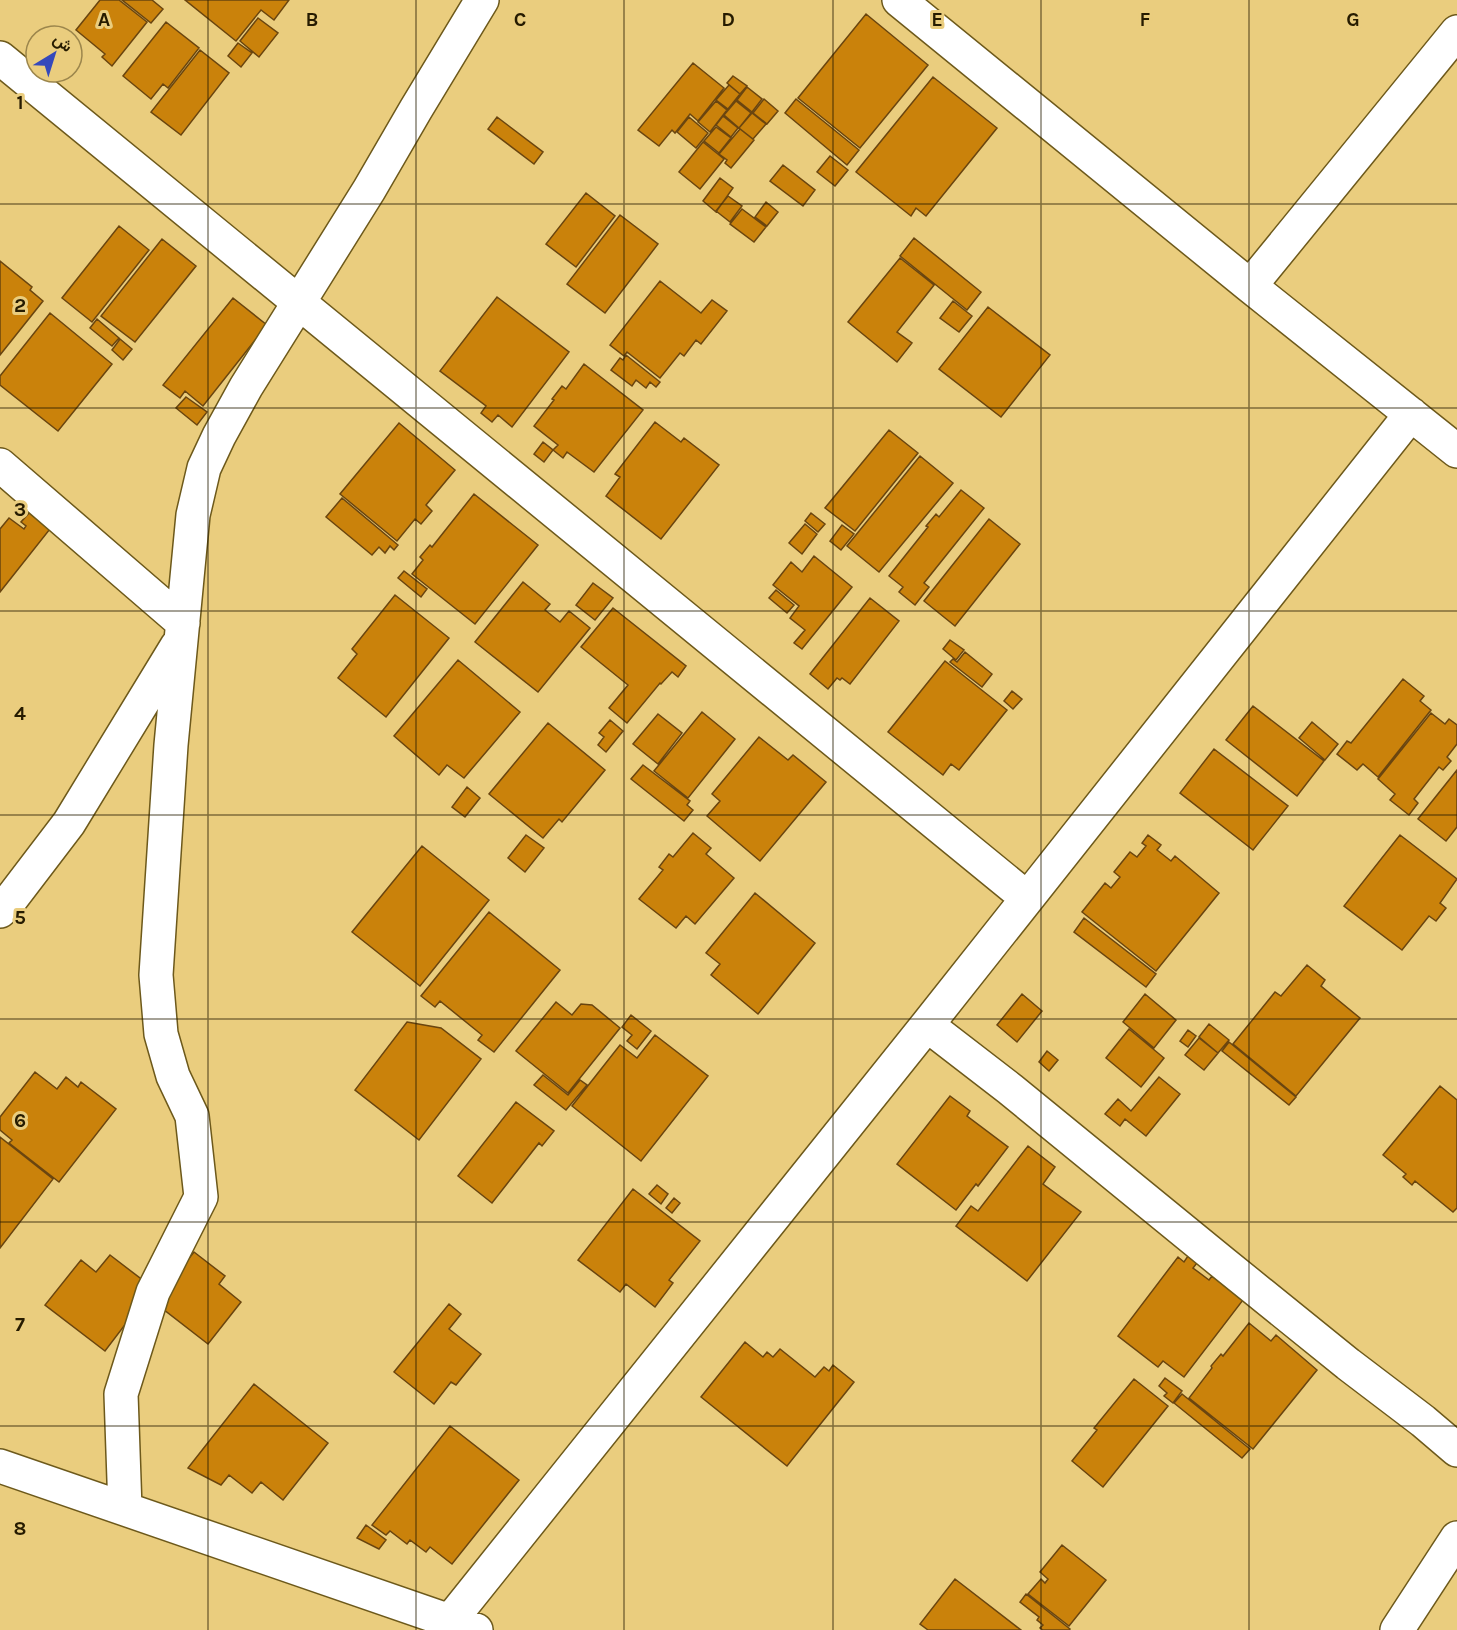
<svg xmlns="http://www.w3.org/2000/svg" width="1457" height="1630" viewBox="0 0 1457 1630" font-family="Karla,Vazirmatn,sans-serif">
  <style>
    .building { fill: #ca820b; stroke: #6a450f; stroke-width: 1.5 }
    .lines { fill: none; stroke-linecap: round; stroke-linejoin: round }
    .minor-casing { stroke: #6d591b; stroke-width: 36 }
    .minor { stroke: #fff; stroke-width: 33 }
    .grid { fill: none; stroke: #261b00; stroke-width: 1.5; stroke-opacity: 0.55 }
    .grid-label { font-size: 20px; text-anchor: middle; font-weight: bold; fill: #261b00; stroke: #eacd7e; stroke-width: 6; stroke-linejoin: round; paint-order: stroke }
  </style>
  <rect width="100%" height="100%" fill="#eacd7e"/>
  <path class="building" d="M100 0H119L147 22 112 66 102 57 105 54 76 30Z
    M122 0H152L163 9 151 23Z
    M185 0H289L274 20 261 10 236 41Z
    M866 14 928 65 860 148 798 98Z
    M258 18 278 33 259 57 240 41Z
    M166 22 199 48 168 88 163 84 151 99 123 76Z
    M238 43 252 53 241 67 228 56Z
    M200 50 229 73 181 135 151 112Z
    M693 63 724 88 698 121 690 114 675 133 672 130 659 146 638 130Z
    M733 76 747 86 740 94 727 83Z
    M933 77 997 128 926 216 916 208 911 216 856 172Z
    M729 85 740 94 728 109 716 100Z
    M747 87 762 99 752 112 737 100Z
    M764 99 778 111 767 124 753 113Z
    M796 99 859 150 847 165 785 113Z
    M716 101 727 110 710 132 698 122Z
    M736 101 751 113 739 128 724 115Z
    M752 113 766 124 753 139 739 128Z
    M723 116 738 128 731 137 716 125Z
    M497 117 543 152 534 164 488 129Z
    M689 117 708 133 696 148 677 132Z
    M716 127 731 138 719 153 704 141Z
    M740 129 754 140 731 168 725 163 727 160 719 154Z
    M703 142 724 159 700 189 679 172Z
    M830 156 848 170 835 186 817 172Z
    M783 165 815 190 803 206 770 181Z
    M720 178 733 188 716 212 703 201Z
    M586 193 615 216 576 267 546 244Z
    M728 196 742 206 730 222 716 211Z
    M766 202 778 212 767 226 755 217Z
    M742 209 766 227 754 242 730 224Z
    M620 215 658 244 605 313 567 284Z
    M119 226 149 250 92 322 62 298Z
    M914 238 981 292 967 310 900 256Z
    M162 239 196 266 135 342 101 316Z
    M900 258 934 285 897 332 912 343 897 362 848 322Z
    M0 261 32 287 30 290 43 301 0 355Z
    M660 281 701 313 712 300 727 311 701 344 696 340 684 356 680 353 660 378 627 352 624 356 610 345Z
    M497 297 569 352 512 427 498 415 492 422 481 413 486 406 440 371Z
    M233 298 267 325 203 406 185 391 180 398 163 385Z
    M953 301 972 316 959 332 940 318Z
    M988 307 1050 355 1001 417 939 369Z
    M50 313 112 364 58 431 0 385V376Z
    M97 319 119 338 112 346 90 328Z
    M120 339 132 349 123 360 112 350Z
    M626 355 660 382 656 387 650 382 646 388 636 380 632 386 611 370 620 358 623 360Z
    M584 364 643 410 594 472 567 452 563 458 553 450 558 445 534 426 554 400 552 399 562 386 566 389Z
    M186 397 207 412 197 425 176 408Z
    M655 422 681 442 684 438 719 465 661 539 606 496 620 477 615 474Z
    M399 423 455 470 426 505 432 511 421 524 415 519 397 541 340 494Z
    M889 430 918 453 855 531 825 508Z
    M543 442 553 450 544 462 534 454Z
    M920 456 953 483 879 572 847 546Z
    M961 490 984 508 924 583 929 587 915 605 899 592 903 587 889 576 928 527 926 526 936 514 939 517Z
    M474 494 538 545 475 624 412 574 423 560 420 557 430 545 432 547Z
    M342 498 398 545 394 550 390 546 385 553 379 547 372 555 326 517Z
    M29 513 50 529 0 592V529L9 518 24 529 26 526 21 522Z
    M811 513 825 524 818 532 805 521Z
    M989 519 1020 544 955 626 924 601Z
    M805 524 817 534 802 554 789 543Z
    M842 525 854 534 841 550 830 541Z
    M814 556 852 587 802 649 794 643 805 630 790 618 799 606 773 585 791 562 802 572Z
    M404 571 427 589 421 597 398 578Z
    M523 582 550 604 545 610 560 622 569 611 590 628 538 692 475 642Z
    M593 583 613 598 595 620 576 605Z
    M776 590 794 605 787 613 769 598Z
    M395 595 449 638 386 717 338 678 357 654 352 649Z
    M870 598 899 621 850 684 842 678 840 680 837 678 828 689 810 674Z
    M613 608 686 666 678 677 672 672 661 684 660 683 627 723 609 708 628 685 581 647Z
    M950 640 964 650 956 660 943 649Z
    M965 652 992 674 982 687 950 662 953 659 957 662Z
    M458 660 520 712 464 778 447 765 439 775 394 736Z
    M945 661 1007 710 959 770 951 764 943 775 888 732Z
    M1403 679 1424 696 1420 701 1431 710 1378 777 1363 764 1357 770 1337 754 1347 741 1351 743Z
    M1012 691 1022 699 1013 709 1004 701Z
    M1253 706 1324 761 1297 796 1226 740Z
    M702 712 735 739 688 798 654 771Z
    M1431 713 1445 724 1449 719 1457 725V744L1447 757 1451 761 1443 770 1439 767 1414 799 1418 803 1409 815 1390 800 1395 794 1378 779Z
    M658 714 682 733 658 764 633 744Z
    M610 720 623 731 606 752 598 745 604 737 599 733Z
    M1312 722 1338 744 1325 760 1299 738Z
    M548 723 605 770 562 822 559 819 543 838 489 794Z
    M759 737 788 760 793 755 826 782 760 861 707 816 720 801 712 794Z
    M1214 749 1288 806 1253 850 1180 793Z
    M643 765 690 801 687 805 693 810 684 821 631 779Z
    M1457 770V827L1446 841 1418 819Z
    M467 787 480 798 465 817 452 807Z
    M693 833 711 848 706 854 734 878 695 924 686 916 676 928 639 899 663 870 659 867 669 854 673 857Z
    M526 835 544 848 525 872 508 858Z
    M1148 835 1161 845 1157 850 1171 861 1175 856 1219 893 1156 971 1082 912 1105 883 1111 888 1120 877 1114 872 1130 852 1137 857 1146 846 1142 843Z
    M1400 835 1457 879 1440 903 1446 908 1436 921 1429 916 1402 950 1344 906Z
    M422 846 489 900 420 986 352 932Z
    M755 893 815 943 758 1014 711 975 720 964 706 953Z
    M489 912 560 970 494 1052 478 1040 482 1035 440 1001 435 1007 421 996Z
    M1084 918 1156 974 1146 987 1074 932Z
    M1307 965 1325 980 1321 986 1360 1018 1296 1096 1233 1044 1275 992 1281 996Z
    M1022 994 1042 1011 1017 1042 997 1025Z
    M1145 994 1176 1020 1154 1048 1123 1022Z
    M556 1002 572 1015 581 1004 592 1005 620 1028 568 1093 516 1051Z
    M631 1015 651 1031 637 1049 627 1041 632 1035 622 1027Z
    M407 1022 441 1028 481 1059 419 1140 355 1090Z
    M1209 1024 1229 1040 1218 1053 1199 1037Z
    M1129 1029 1164 1058 1141 1087 1106 1058Z
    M1188 1030 1196 1036 1188 1047 1180 1041Z
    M655 1035 708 1076 641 1161 572 1106 620 1045 637 1058Z
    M1199 1038 1218 1053 1204 1070 1185 1055Z
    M1229 1042 1296 1097 1289 1105 1222 1051Z
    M1047 1051 1058 1060 1049 1071 1039 1062Z
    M35 1072 57 1089 66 1077 78 1087 81 1082 116 1109 59 1182 9 1143 12 1140 0 1130V1117Z
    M543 1075 568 1095 580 1080 587 1085 566 1110 534 1085Z
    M1159 1077 1180 1094 1146 1136 1125 1119 1120 1126 1105 1114 1118 1099 1131 1111Z
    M1440 1086 1457 1100V1208L1453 1212 1415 1181 1412 1185 1403 1177 1406 1174 1383 1155Z
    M950 1096 970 1111 967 1116 1008 1147 978 1186 976 1184 956 1210 897 1164Z
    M516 1102 554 1131 542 1146 539 1143 492 1203 458 1176Z
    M0 1137 53 1179 0 1248Z
    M1028 1146 1055 1167 1043 1184 1081 1212 1027 1281 956 1226 971 1206 978 1211Z
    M657 1185 668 1194 661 1204 649 1194Z
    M633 1189 700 1241 669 1280 673 1283 655 1307 626 1284 620 1292 578 1260Z
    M674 1198 680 1203 672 1213 666 1208Z
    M194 1252 225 1276 219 1284 241 1302 208 1344 154 1302Z
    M110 1255 153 1288 105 1351 45 1305 81 1260 96 1272Z
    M1188 1256 1197 1263 1193 1268 1209 1280 1212 1276 1243 1300 1184 1377 1163 1361 1158 1367 1118 1336 1178 1257 1184 1262Z
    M449 1304 461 1314 449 1329 481 1354 456 1385 451 1382 434 1404 394 1372Z
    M1249 1323 1271 1341 1276 1335 1317 1370 1253 1449 1189 1398 1212 1368 1211 1366 1221 1354 1223 1356Z
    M745 1342 763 1357 767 1352 773 1357 780 1349 815 1377 824 1367 829 1371 833 1365 854 1382 787 1466 701 1397Z
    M1165 1378 1182 1391 1173 1403 1164 1396 1167 1393 1159 1386Z
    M1134 1379 1168 1406 1103 1487 1072 1461 1097 1430 1094 1428Z
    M254 1384 328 1443 283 1500 261 1482 252 1493 229 1475 221 1485 188 1468Z
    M1182 1394 1250 1449 1242 1458 1174 1403Z
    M450 1426 519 1480 452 1564 430 1547 426 1552 410 1540 407 1544 390 1531 386 1535 372 1525Z
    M366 1525 386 1540 379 1549 357 1538Z
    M1062 1545 1106 1580 1069 1626 1028 1594 1041 1579 1045 1583 1048 1579 1040 1572Z
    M955 1579 1021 1630H928L920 1624Z
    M1026 1594 1070 1629 1069 1630H1043L1040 1628 1043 1625 1037 1620 1039 1617 1020 1602Z"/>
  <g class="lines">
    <defs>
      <path id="minor" d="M899 0 1250 286 1457 451
        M0 58 1027 898
        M1250 286 1457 32
        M0 465 183 623
        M0 911 8 903 69 823 177 646
        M927 1025 1010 1089 1223 1263 1348 1364 1423 1421 1457 1450
        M0 1466 476 1630
        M125 1509 121 1394 153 1292 201 1197 192 1116 173 1076 161 1034 156 975 171 745 193 515 204 468 219 436 246 387 369 190 416 109 482 0
        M450 1621 927 1025 1411 414
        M1397 1630 1457 1538"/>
    </defs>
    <use href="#minor" class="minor-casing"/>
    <use href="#minor" class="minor"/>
  </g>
  <path class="grid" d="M208 0V1630M416 0V1630M624 0V1630M833 0V1630M1041 0V1630M1249 0V1630M0 204H1457M0 408H1457M0 611H1457M0 815H1457M0 1019H1457M0 1222H1457M0 1426H1457"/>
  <g class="grid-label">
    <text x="104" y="26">A</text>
    <text x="312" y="26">B</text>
    <text x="520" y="26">C</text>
    <text x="728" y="26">D</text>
    <text x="937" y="26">E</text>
    <text x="1145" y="26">F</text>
    <text x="1353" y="26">G</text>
    <text x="20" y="109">1</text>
    <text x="20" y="312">2</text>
    <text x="20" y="516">3</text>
    <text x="20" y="720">4</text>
    <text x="20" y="924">5</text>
    <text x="20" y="1127">6</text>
    <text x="20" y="1331">7</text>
    <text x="20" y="1535">8</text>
  </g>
  <g transform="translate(54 54) rotate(38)"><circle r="28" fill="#eacd7e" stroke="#9c864c" stroke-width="1.5"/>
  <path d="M0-4.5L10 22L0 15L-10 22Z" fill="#3549bb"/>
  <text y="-9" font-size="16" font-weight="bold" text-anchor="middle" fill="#261b00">ش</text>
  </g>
</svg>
